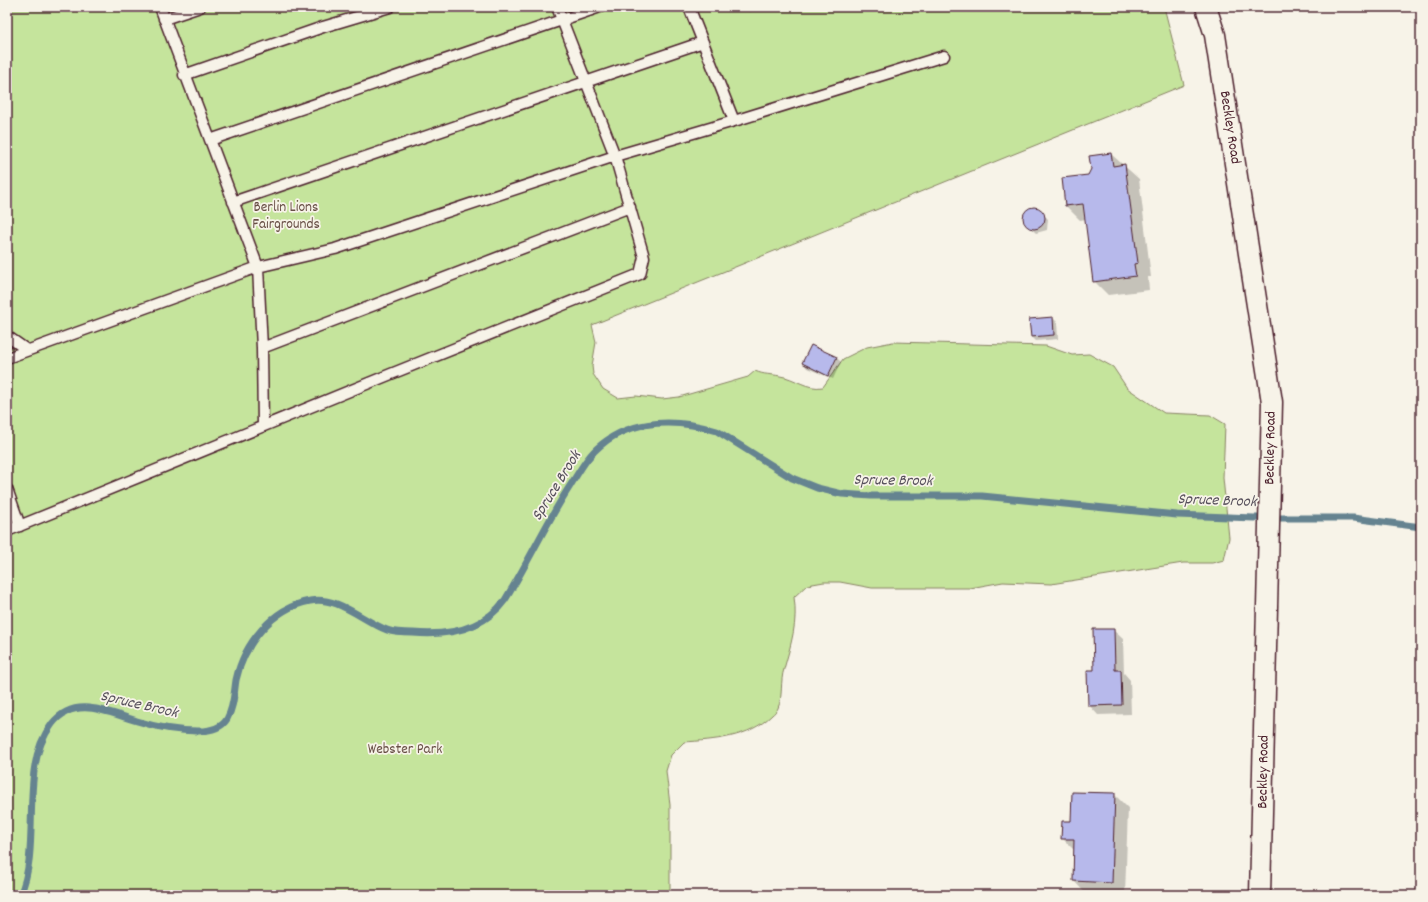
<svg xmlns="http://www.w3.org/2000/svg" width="1428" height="902" viewBox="0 0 1428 902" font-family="Dekko,sans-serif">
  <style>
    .green { fill: #c5e49c; stroke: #888264 }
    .shadow { fill: #0003 }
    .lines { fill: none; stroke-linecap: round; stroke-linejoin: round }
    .stream { stroke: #658390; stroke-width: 7 }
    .building { fill: #b7b9eb; stroke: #4a1f2b }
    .lane-casing { stroke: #4a1f2b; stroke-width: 13 }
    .street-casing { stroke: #4a1f2b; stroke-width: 23 }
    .lane { stroke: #f7f3e8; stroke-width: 10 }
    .street { stroke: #f7f3e8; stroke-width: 20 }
    .labels { text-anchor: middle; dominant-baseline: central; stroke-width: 3.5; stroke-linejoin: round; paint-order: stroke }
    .street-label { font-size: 15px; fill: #4a1f2b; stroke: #f7f3e8 }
    .park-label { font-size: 15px; fill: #695047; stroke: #f7f3e8 }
    .water-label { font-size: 16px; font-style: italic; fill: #58515d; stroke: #f7f3e8 }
  </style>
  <rect width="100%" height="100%" fill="#f7f3e8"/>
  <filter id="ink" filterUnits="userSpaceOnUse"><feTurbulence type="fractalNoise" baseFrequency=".025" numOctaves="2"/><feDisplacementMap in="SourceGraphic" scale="8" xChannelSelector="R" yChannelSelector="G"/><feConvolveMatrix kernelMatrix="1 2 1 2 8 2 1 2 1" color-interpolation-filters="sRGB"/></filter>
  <g filter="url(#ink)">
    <path class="green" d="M7 7H1164L1184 85 592 325 596 342 592 366 593 374 603 389 618 398 636 396 662 399 679 397 748 377 755 371C764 375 771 374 780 376 795 378 807 390 823 387L843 359 867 347 893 342 1046 346 1072 355 1089 354 1113 367 1127 388 1164 413 1210 415 1225 424 1223 478 1229 538 1224 560 1212 563H1183L1051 584 1003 582 970 588H872L840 582H824L807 585 794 597C798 623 791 644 784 669 780 681 783 697 778 708 777 711 774 713 772 715 749 738 714 740 684 742L671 755 666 771 670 805V895H7Z"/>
    <path class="shadow" d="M743 7H766L749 12Z
      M1111 154 1139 179 1151 277H1148L1149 290 1108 295 1094 281 1086 219 1080 220 1066 206 1089 176Z
      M1033 208 1039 210 1048 219 1047 230 1036 233 1024 222 1026 212Z
      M1053 318 1057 322 1058 339 1036 341 1032 337Z
      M811 346 837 358 841 362 833 379 807 368 803 363Z
      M1113 630 1123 639 1124 673 1130 680 1131 714 1098 715 1089 705Z
      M1114 794 1128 808 1125 895H1087L1074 881 1075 851 1062 838 1072 822Z"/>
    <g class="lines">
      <path class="stream" d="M20 895C43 845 17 769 52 724 75 694 109 713 137 721 156 727 178 731 198 731 209 731 221 729 227 719 234 707 234 693 236 680 244 644 272 608 310 601 337 595 363 621 387 630 395 633 404 633 413 633 447 636 483 630 505 600 528 563 546 523 570 486 579 472 587 456 601 445 633 418 679 419 717 431L792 478 817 488 842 494 871 496H982L1177 515 1254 518H1353L1421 527"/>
    </g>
    <path class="building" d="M1111 153 1113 166 1125 164 1138 263 1134 264 1136 276 1093 282 1083 204 1065 206 1062 178 1088 175 1091 169 1089 156Z
      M1023 218a11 11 0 1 1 22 0a11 11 0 1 1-22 0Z
      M1053 317 1054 335 1031 337 1029 319Z
      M811 345 837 357 828 376 802 363Z
      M1093 629H1114L1115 670H1121L1122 705 1088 706 1087 670H1094Z
      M1072 792 1115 793 1112 883 1073 881 1074 839H1061L1062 821H1071Z"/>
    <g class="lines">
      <defs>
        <path id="lane" d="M160 7 258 267 335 249 615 156 734 121
          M689 7 734 121 944 56
          M164 19 200 7
          M184 75 323 27 390 7
          M210 140 600 7
          M233 202 703 42
          M7 336 27 350
          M262 348 263 426
          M7 358 258 267 262 348 630 207
          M7 489 20 526
          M7 531 391 374 640 274 644 257 615 156 557 7"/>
        <g id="street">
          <path id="s1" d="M1206 7 1215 35 1272 402 1260 895"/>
        </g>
      </defs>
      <use href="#lane" class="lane-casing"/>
      <use href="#street" class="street-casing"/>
      <use href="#lane" class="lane"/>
      <use href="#street" class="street"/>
    </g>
  </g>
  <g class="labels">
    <g class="street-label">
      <text stroke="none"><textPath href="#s1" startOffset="123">Beckley Road</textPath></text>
      <text transform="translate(1271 448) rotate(-89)">Beckley Road</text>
      <text transform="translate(1264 772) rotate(-89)">Beckley Road</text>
    </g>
    <g class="park-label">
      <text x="286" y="208">Berlin Lions<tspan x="286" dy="17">Fairgrounds</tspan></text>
      <text x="405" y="750">Webster Park</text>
    </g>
    <g class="water-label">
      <text transform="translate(893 481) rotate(1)">Spruce Brook</text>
      <text transform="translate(557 486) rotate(-58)">Spruce Brook</text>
      <text transform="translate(1217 501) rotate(2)">Spruce Brook</text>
      <text transform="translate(139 705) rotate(13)">Spruce Brook</text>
    </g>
  </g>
  <rect width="1428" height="902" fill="none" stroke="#f7f3e8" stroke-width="24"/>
  <rect x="12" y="12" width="1404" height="878" fill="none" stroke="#4a1f2b" stroke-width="1.5" filter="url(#ink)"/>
</svg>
